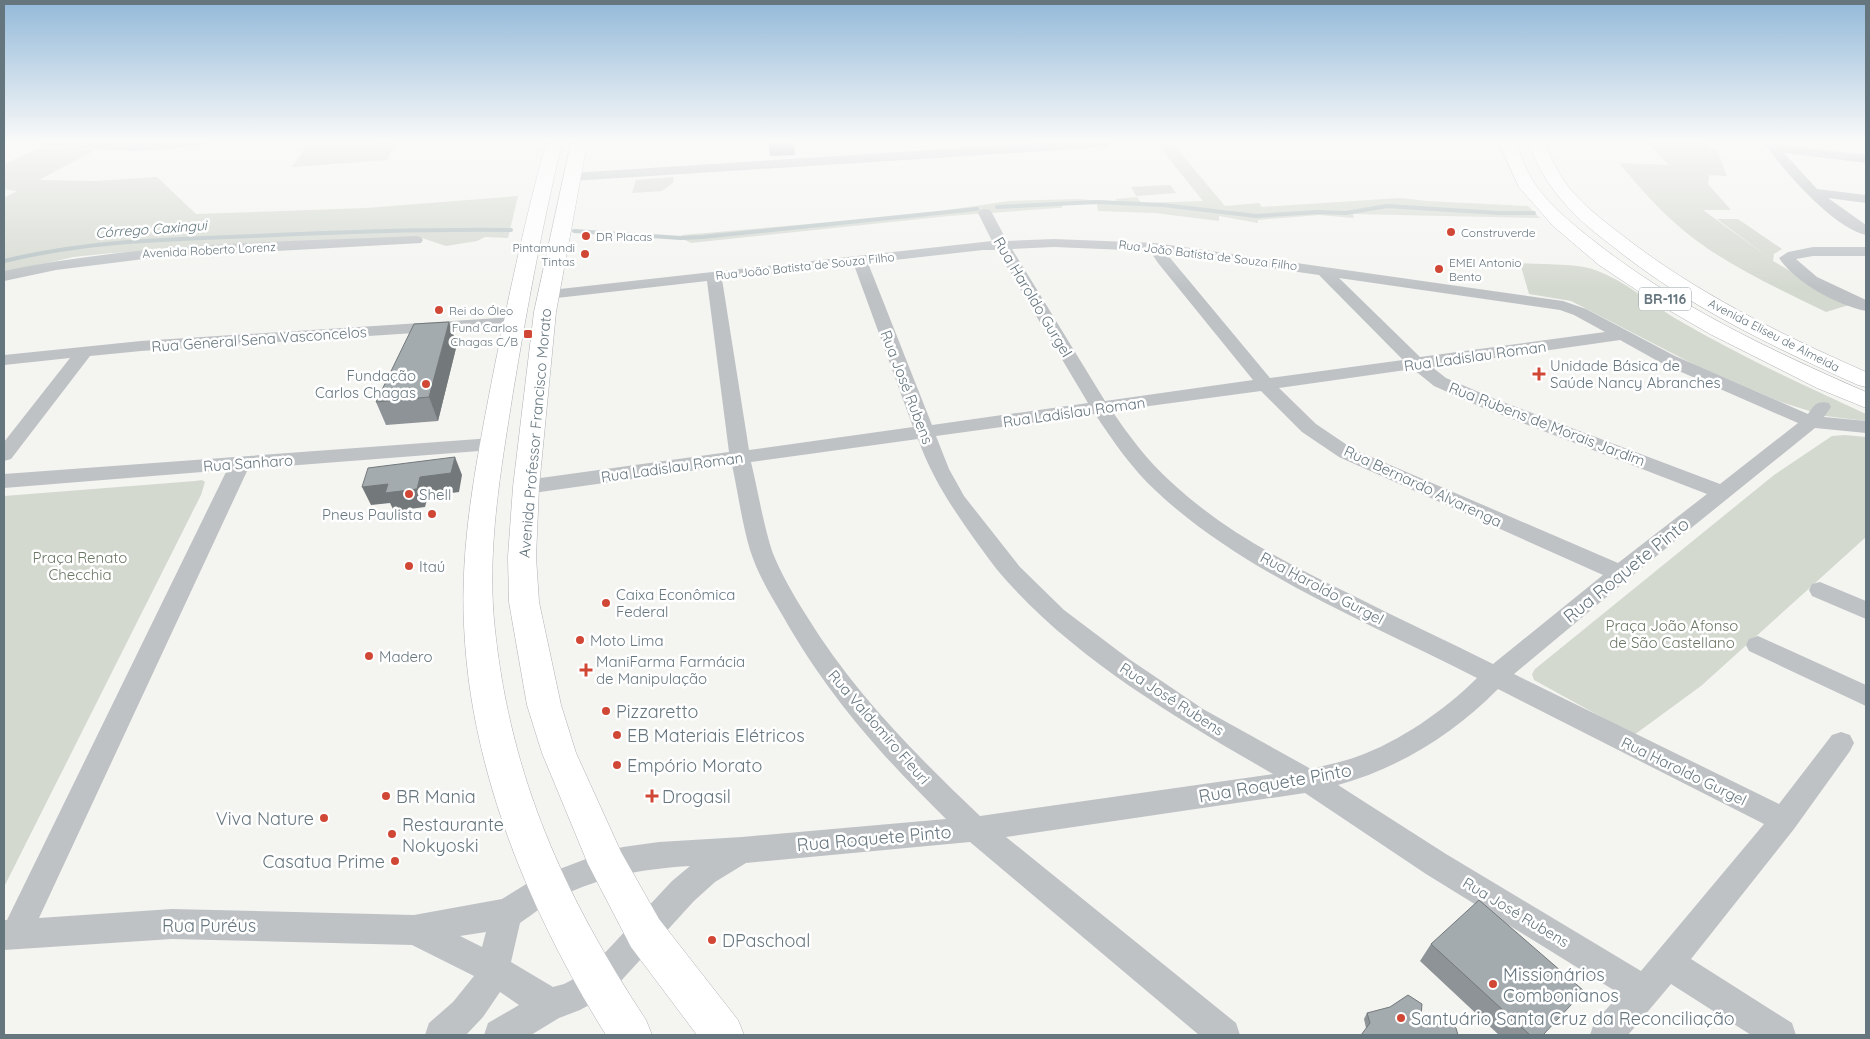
<svg xmlns="http://www.w3.org/2000/svg" width="1870" height="1039" viewBox="0 0 1870 1039" font-family="Quicksand,sans-serif">
  <style>
    .green { fill: #d4d9d0 }
    .lines { fill: none; stroke-linecap: round; stroke-linejoin: round }
    .stream { stroke: #b4c0c2; stroke-width: 4 }
    .major-casing { stroke: #b0b4b7; stroke-width: 1 }
    .highway-casing { stroke: #afb3b6; stroke-width: 1 }
    .minor { fill: #bec2c5; fill-rule: evenodd }
    .major { fill: #fff; fill-rule: evenodd }
    .highway { fill: #fff; fill-rule: evenodd }
    .wall { fill: #8d9396 }
    .shaded-wall { fill: #73787a }
    .building { fill: #a4abaf; stroke: #73787a }
    .poi-dot { fill: #d04835; stroke: #fff; stroke-width: 2 }
    .labels { text-anchor: middle; dominant-baseline: central; stroke-width: 5; stroke-linejoin: round; paint-order: stroke }
    .far-poi-label { font-size: 12px; fill: #66767f; stroke: #fff; text-anchor: start }
    .far-street-label { font-size: 12px; fill: #66767f; stroke: #fff }
    .far-water-label { font-size: 14px; font-style: italic; fill: #62777c; stroke: #fff }
    .shield { fill: #fff; stroke: #949fa5; stroke-width: 1 }
    .shield-label { font-size: 14px; font-weight: bold; fill: #66767f }
    .street-label { font-size: 15px; fill: #66767f; stroke: #fff }
    .poi-label { font-size: 15px; fill: #66767f; stroke: #fff; text-anchor: start }
    .park-label { font-size: 15px; fill: #6a7764; stroke: #fff }
    .near-street-label { font-size: 18px; fill: #66767f; stroke: #fff }
    .near-poi-label { font-size: 18px; fill: #66767f; stroke: #fff; text-anchor: start }
  </style>
  <rect width="100%" height="100%" fill="#f4f4f1"/>
  <path class="green" d="M396 143 387 160 292 167 308 144Z
    M1648 143H1704L1707 148 1717 149 1727 176 1709 175 1708 184 1731 210H1703L1772 260 1717 219H1738L1782 249 1774 254 1773 261 1849 305 1826 312C1778 288 1725 265 1683 230 1659 210 1639 187 1619 163L1669 165Z
    M1173 144 1225 206 1259 203 1262 207 1400 198 1427 201 1528 206 1540 218 1353 214 1354 218 1319 215 1258 220V223L1219 216V221L1155 213 1098 211 1097 204 1061 203 1062 208H1058L949 216 691 243 681 238 682 235 914 215 1009 201 1076 199 1117 202 1116 199 1137 197 1141 203 1203 201 1158 145Z
    M39 148 95 150 39 180 96 181 157 177 196 214 366 208 518 196 508 238 485 237 477 241 446 246 422 238 112 253 73 257 4 273V198L17 191 4 189V164Z
    M674 177 673 183 662 191 632 193 636 180Z
    M1170 185 1176 193 1136 196 1131 187Z
    M1520 263C1541 265 1576 263 1595 270 1626 281 1652 305 1680 321 1740 356 1803 385 1866 414V421L1825 416 1781 402 1697 366 1571 301 1529 294Z
    M1845 435 1866 437V537L1701 686 1634 735 1534 680 1532 674 1535 669 1774 475 1832 436Z
    M195 481 202 480 205 482 201 495 4 887V496Z"/>
  <g class="lines">
    <path class="stream" d="M997 207 1097 202 1163 205 1256 216 1317 212 1346 213 1387 206 1499 213H1534
      M574 231 681 238 702 237 977 209
      M4 261C87 241 168 239 253 236 339 232 425 229 511 230"/>
    <defs>
      <path id="major" d="M1499 143H1515C1521 156 1526 170 1533 181 1547 203 1569 221 1589 237 1672 304 1770 350 1866 392V408L1817 388 1710 334 1653 301 1599 265 1553 226 1519 187Z
        M1529 143H1545C1550 156 1556 169 1564 181 1579 202 1601 219 1622 235 1696 293 1780 334 1866 372V387L1858 385C1771 346 1685 305 1611 245 1591 230 1571 213 1556 193 1544 178 1535 161 1529 143Z"/>
      <path id="highway" d="M546 143H562C542 226 527 308 513 392 501 470 486 550 495 630 511 779 564 895 646 1020L652 1035H606C530 913 470 771 464 625 460 544 476 464 491 385 507 304 524 223 546 143Z
        M571 143H587L556 312 539 487 536 557 539 602 561 705 576 753 621 852 659 919 738 1020 744 1035H697L631 947 588 864 542 753 527 705 509 602 508 557 513 487 534 312Z"/>
    </defs>
    <use href="#major" class="major-casing"/>
    <use href="#highway" class="highway-casing"/>
    <path class="minor" d="M41 143H205L199 147 135 151 47 147Z
      M1042 143H1114L1108 147 571 181 564 177 571 173Z
      M1764 143 1866 155V163L1784 153 1817 189 1866 195V203L1828 198 1866 225V235C1833 228 1783 170 1764 143Z
      M985 209 990 210 992 213 1007 241 1054 239 1155 243 1563 301 1586 309 1675 356 1808 414C1814 405 1817 400 1829 403L1831 407 1824 417 1866 421V433L1815 428 1628 579 1514 674 1779 804 1832 735 1841 732 1850 735 1854 743 1850 751 1794 829 1691 959 1792 1023 1796 1035H1751L1671 984 1628 1035H1590L1594 1023 1620 994 1426 874 1305 793 1006 837 1236 1023 1240 1035H1199L970 842 746 863 715 882 694 901 609 994 580 1010 559 1018 531 1035H484L488 1023 519 1005 500 992 483 1017 466 1035H425L429 1023 453 1002 474 976 412 945 172 939 4 950V920H7L227 470 4 488V474L492 438 499 440 502 444 499 448 492 450 248 469 39 918 172 909 414 915 502 899 536 878 607 851 623 847 659 842 742 837 946 819C881 755 829 697 784 618 771 596 758 575 750 550 742 523 738 493 732 465L526 494 519 492 516 487 519 482 526 480 729 452 707 281 548 299 542 297 540 294 542 291 992 241 978 213 980 210ZM1054 247 1150 251 1158 263 1253 380 1105 401 1012 249ZM983 250H997L1088 403 932 425 868 263ZM1166 253 1319 275 1403 360 1270 378ZM854 265 913 427 749 450 722 279ZM1339 278 1560 310 1574 315 1605 332 1420 357ZM1620 340 1663 364 1798 423 1720 484 1495 399 1446 378 1432 367ZM1413 369 1434 386 1481 407 1707 494 1618 563 1353 449 1316 424 1279 388ZM1261 391 1302 432 1339 457 1603 575 1493 664C1445 640 1397 618 1350 594 1286 563 1222 530 1170 481 1148 461 1129 436 1112 411ZM1095 414C1113 441 1132 469 1156 491 1243 573 1372 624 1477 678 1445 710 1399 742 1356 757 1342 762 1326 765 1311 769L1203 709 1129 659 1064 610 1020 567 964 496 949 469 936 436ZM918 439C932 478 951 506 975 540 985 553 994 567 1005 579 1079 662 1178 719 1273 774L980 816C915 754 853 692 806 615 793 594 781 574 772 551 763 523 758 491 751 462ZM1498 689 1764 824 1641 971 1446 854 1338 785C1399 768 1454 734 1498 689ZM690 866 672 881 587 972 564 984 553 987 511 962 520 923C533 914 545 904 559 897 604 876 641 869 690 866ZM486 932 482 947 460 936Z
      M416 236 421 237 423 240 421 243 152 258 56 270 4 281V271C139 243 278 242 416 236Z
      M1813 247H1866V256H1813L1796 259 1817 277 1866 300V311C1837 305 1796 283 1779 258L1788 252Z
      M514 317 520 318 522 322 520 326 141 351 90 356 11 459 4 461V442L70 358 4 365V355L141 341Z
      M1820 582 1866 601V619L1812 596 1809 590 1812 584Z
      M1758 636 1866 685V706L1749 651 1746 645 1749 639Z"/>
    <use href="#major" class="major"/>
    <use href="#highway" class="highway"/>
  </g>
  <path class="wall" d="M768 143H794L795 155 770 156Z
    M457 344 438 421 386 425 376 402Z
    M1431 944 1543 1035H1499L1420 961Z
    M1367 1013 1421 1015 1438 1025 1456 1028H1366L1364 1019Z"/>
  <path class="shaded-wall" d="M449 322 457 344 438 421 429 397Z
    M455 457 462 475 459 492 428 496 425 507 394 511 390 503 371 505 362 487 420 477Z"/>
  <path class="building" d="M449 322 429 397 376 402 414 324Z
    M455 457 451 473 420 477 417 489 385 493 388 484 362 487 368 468Z
    M1479 900 1584 991 1543 1035H1530L1431 944Z
    M1408 995 1422 1004 1421 1015 1432 1014 1438 1025 1444 1020 1456 1028 1458 1035H1361L1370 1023 1367 1013 1390 1007Z"/>
  <linearGradient id="sky" x2="0" y2="1"><stop stop-color="#93b9d9"/><stop offset="0.49" stop-color="#fafaf9"/><stop offset="1" stop-color="#fafaf9" stop-opacity="0"/></linearGradient>
  <rect width="1870" height="289" fill="url(#sky)"/>
  <g class="poi-dot">
    <circle cx="1451" cy="232" r="5"/>
    <circle cx="586" cy="236" r="5"/>
    <circle cx="585" cy="254" r="5"/>
    <circle cx="1439" cy="269" r="5"/>
    <circle cx="439" cy="310" r="5"/>
    <rect x="523" y="329" width="10" height="10" rx="2.5"/>
    <path d="M1536.5 366.5h5v5h5v5h-5v5h-5v-5h-5v-5h5z"/>
    <circle cx="426" cy="384" r="5"/>
    <circle cx="409" cy="494" r="5"/>
    <circle cx="432" cy="514" r="5"/>
    <circle cx="409" cy="566" r="5"/>
    <circle cx="606" cy="603" r="5"/>
    <circle cx="580" cy="640" r="5"/>
    <circle cx="369" cy="656" r="5"/>
    <path d="M583.5 662.5h5v5h5v5h-5v5h-5v-5h-5v-5h5z"/>
    <circle cx="606" cy="711" r="5"/>
    <circle cx="617" cy="735" r="5"/>
    <circle cx="617" cy="765" r="5"/>
    <circle cx="386" cy="796" r="5"/>
    <path d="M649.5 788.5h5v5h5v5h-5v5h-5v-5h-5v-5h5z"/>
    <circle cx="324" cy="818" r="5"/>
    <circle cx="392" cy="834" r="5"/>
    <circle cx="395" cy="861" r="5"/>
    <circle cx="712" cy="940" r="5"/>
    <circle cx="1493" cy="984" r="5"/>
    <circle cx="1401" cy="1018" r="5"/>
  </g>
  <g class="labels">
    <g class="far-poi-label">
      <text x="1461" y="232">Construverde</text>
      <text x="596" y="236">DR Placas</text>
      <text x="575" y="247" text-anchor="end">Pintamundi<tspan x="575" dy="14">Tintas</tspan></text>
      <text x="1449" y="262">EMEI Antonio<tspan x="1449" dy="14">Bento</tspan></text>
      <text x="449" y="310">Rei do Óleo</text>
      <text x="518" y="327" text-anchor="end">Fund Carlos<tspan x="518" dy="14">Chagas C/B</tspan></text>
    </g>
    <g class="far-street-label">
      <text transform="translate(209 250) rotate(-3)">Avenida Roberto Lorenz</text>
      <text transform="translate(1208 255) rotate(7)">Rua João Batista de Souza Filho</text>
      <text transform="translate(805 266) rotate(-6)">Rua João Batista de Souza Filho</text>
      <text transform="translate(1774 335) rotate(27)">Avenida Eliseu de Almeida</text>
    </g>
    <g class="far-water-label">
      <text transform="translate(151 229) rotate(-4)">Córrego Caxingui</text>
    </g>
    <rect class="shield" x="1639" y="287.5" width="52" height="23" rx="4"/>
    <g class="shield-label">
      <text x="1665" y="299">BR-116</text>
    </g>
    <g class="street-label">
      <text transform="translate(1033 297) rotate(59)">Rua Haroldo Gurgel</text>
      <text transform="translate(259 339) rotate(-4)">Rua General Sena Vasconcelos</text>
      <text transform="translate(1475 356) rotate(-8)">Rua Ladislau Roman</text>
      <text transform="translate(907 387) rotate(69)">Rua José Rubens</text>
      <text transform="translate(1074 412) rotate(-8)">Rua Ladislau Roman</text>
      <text transform="translate(1547 424) rotate(21)">Rua Rubens de Morais Jardim</text>
      <text transform="translate(535 433) rotate(-85)">Avenida Professor Francisco Morato</text>
      <text transform="translate(248 463) rotate(-4)">Rua Sanharo</text>
      <text transform="translate(672 467) rotate(-8)">Rua Ladislau Roman</text>
      <text transform="translate(1423 486) rotate(25)">Rua Bernardo Alvarenga</text>
      <text transform="translate(1322 588) rotate(28)">Rua Haroldo Gurgel</text>
      <text transform="translate(1172 699) rotate(33)">Rua José Rubens</text>
      <text transform="translate(879 727) rotate(49)">Rua Valdomiro Fleuri</text>
      <text transform="translate(1684 771) rotate(26)">Rua Haroldo Gurgel</text>
      <text transform="translate(1516 912) rotate(31)">Rua José Rubens</text>
    </g>
    <g class="poi-label">
      <text x="1550" y="365">Unidade Básica de<tspan x="1550" dy="17">Saúde Nancy Abranches</tspan></text>
      <text x="416" y="375" text-anchor="end">Fundação<tspan x="416" dy="17">Carlos Chagas</tspan></text>
      <text x="419" y="494">Shell</text>
      <text x="422" y="514" text-anchor="end">Pneus Paulista</text>
      <text x="419" y="566">Itaú</text>
      <text x="616" y="594">Caixa Econômica<tspan x="616" dy="17">Federal</tspan></text>
      <text x="590" y="640">Moto Lima</text>
      <text x="379" y="656">Madero</text>
      <text x="596" y="661">ManiFarma Farmácia<tspan x="596" dy="17">de Manipulação</tspan></text>
    </g>
    <g class="park-label">
      <text x="80" y="557">Praça Renato<tspan x="80" dy="17">Checchia</tspan></text>
      <text x="1672" y="625">Praça João Afonso<tspan x="1672" dy="17">de São Castellano</tspan></text>
    </g>
    <g class="near-street-label">
      <text transform="translate(1626 570) rotate(-39)">Rua Roquete Pinto</text>
      <text transform="translate(1275 783) rotate(-10)">Rua Roquete Pinto</text>
      <text transform="translate(874 838) rotate(-5)">Rua Roquete Pinto</text>
      <text x="209" y="925">Rua Puréus</text>
    </g>
    <g class="near-poi-label">
      <text x="616" y="711">Pizzaretto</text>
      <text x="627" y="735">EB Materiais Elétricos</text>
      <text x="627" y="765">Empório Morato</text>
      <text x="396" y="796">BR Mania</text>
      <text x="662" y="796">Drogasil</text>
      <text x="314" y="818" text-anchor="end">Viva Nature</text>
      <text x="402" y="824">Restaurante<tspan x="402" dy="21">Nokyoski</tspan></text>
      <text x="385" y="861" text-anchor="end">Casatua Prime</text>
      <text x="722" y="940">DPaschoal</text>
      <text x="1503" y="974">Missionários<tspan x="1503" dy="21">Combonianos</tspan></text>
      <text x="1411" y="1018">Santuário Santa Cruz da Reconciliação</text>
    </g>
  </g>
  <rect width="1870" height="1039" fill="none" stroke="#66767f" stroke-width="10"/>
</svg>
